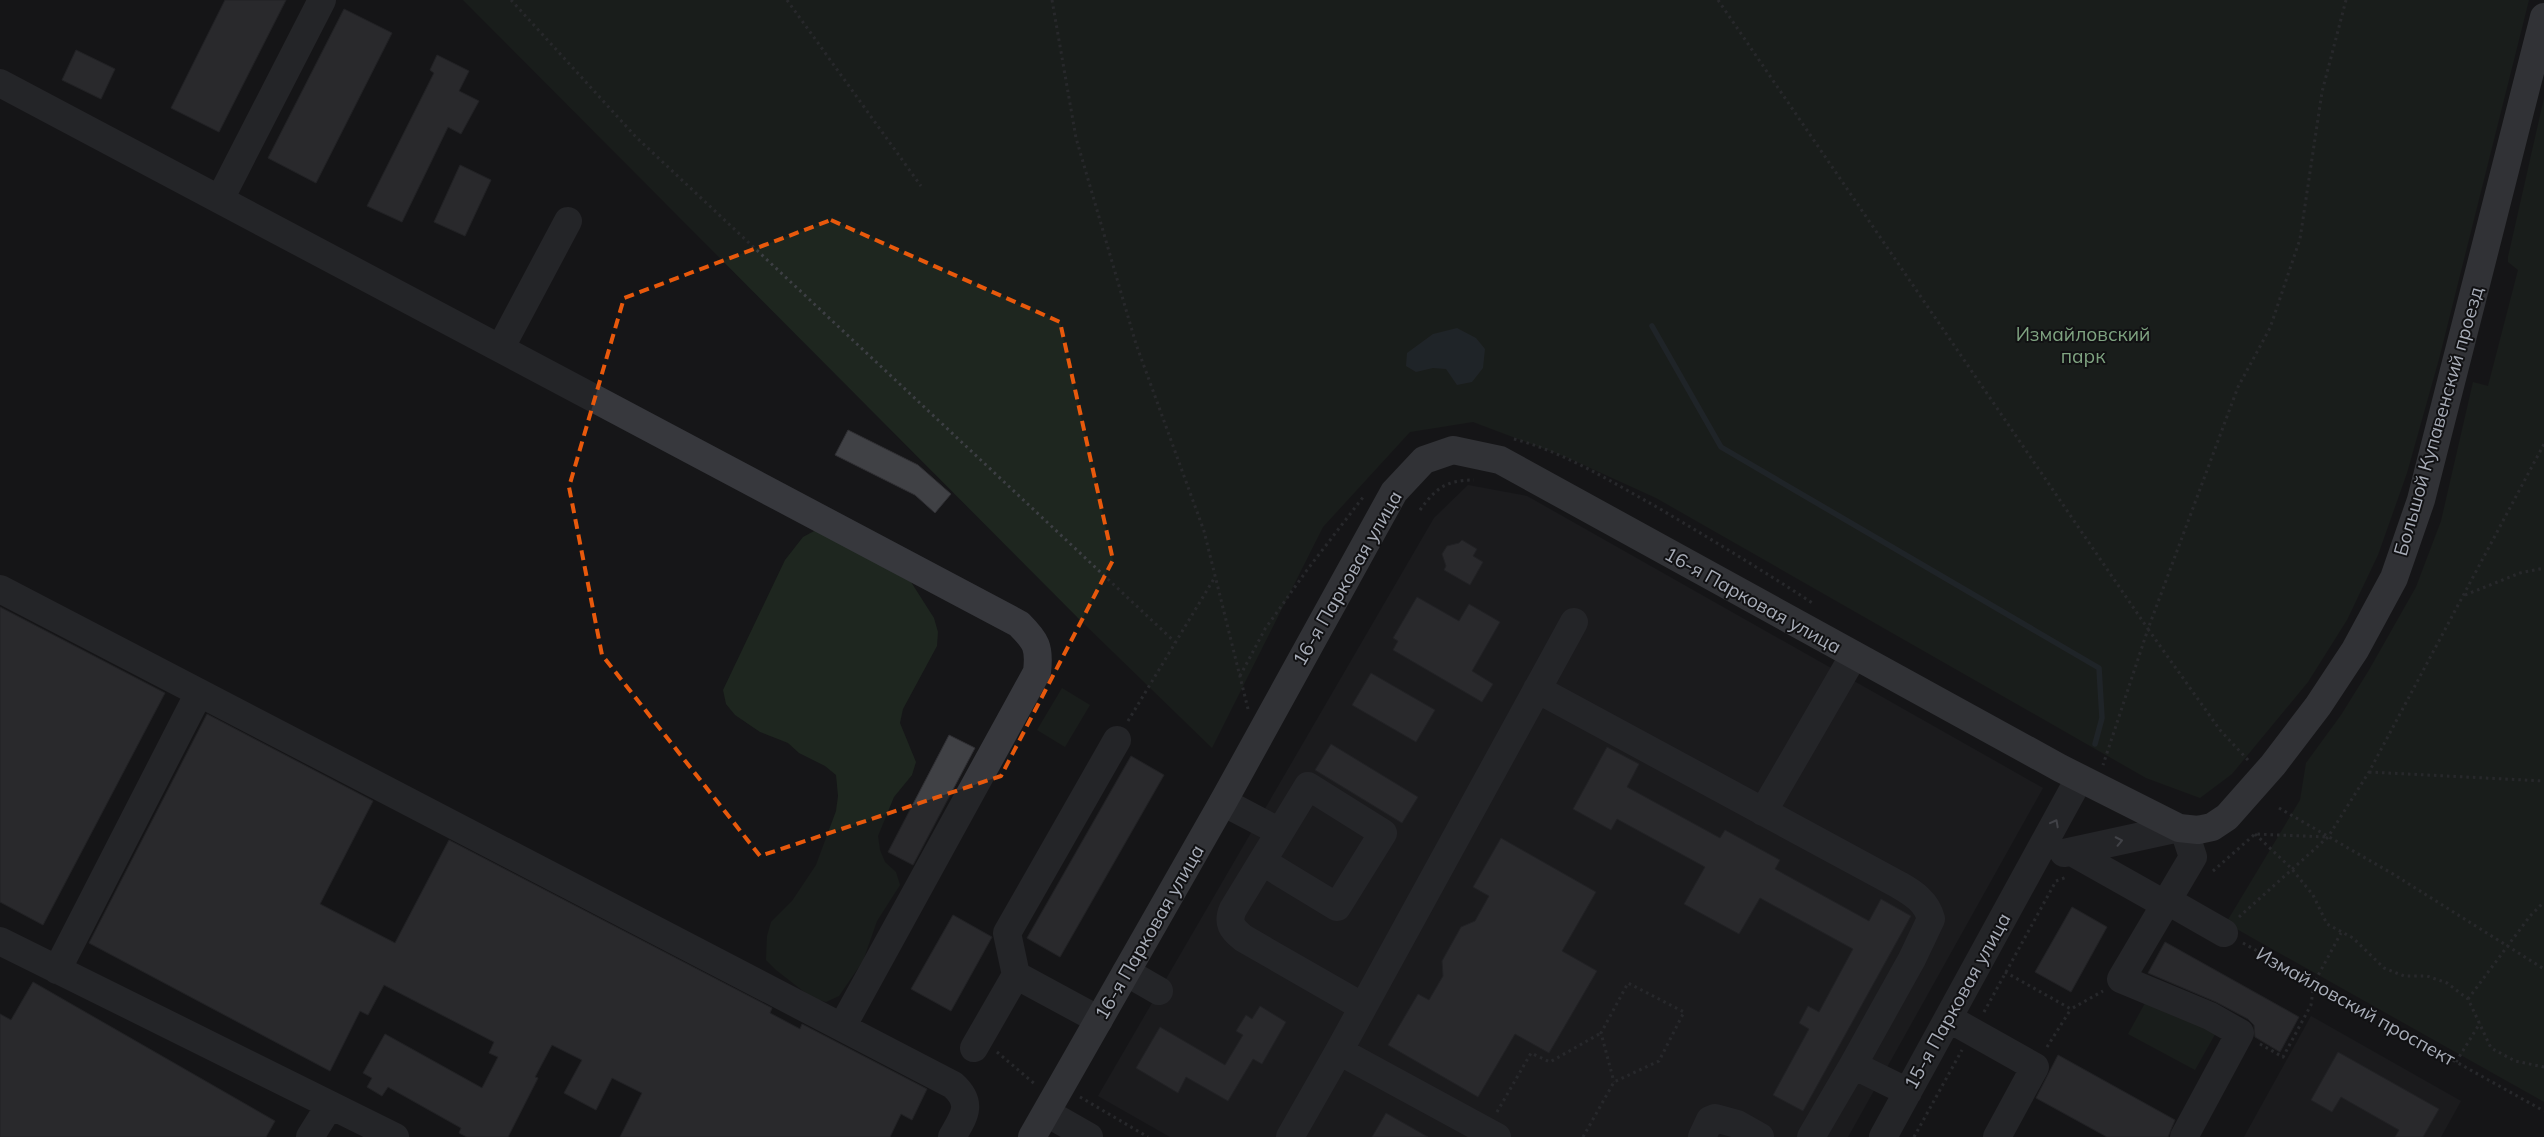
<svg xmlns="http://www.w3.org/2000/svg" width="2544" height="1137" viewBox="0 0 2544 1137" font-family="Mulish,sans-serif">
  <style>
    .built { fill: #222225 }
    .green { fill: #1e261f }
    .water { fill: #2c353c }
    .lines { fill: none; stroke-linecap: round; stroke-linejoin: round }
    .stream { stroke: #2c353c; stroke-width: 5.5 }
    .building { fill: #404145; stroke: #303034 }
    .path { stroke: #3d3f44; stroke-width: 3; stroke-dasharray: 2.5 4; stroke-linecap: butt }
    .minor { stroke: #37383d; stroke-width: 28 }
    .major { stroke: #53555c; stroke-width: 28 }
    .oneway { stroke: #757881 }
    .marked { fill: none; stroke: #e8590c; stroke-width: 4; stroke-dasharray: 10 6; stroke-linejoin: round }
    .labels { text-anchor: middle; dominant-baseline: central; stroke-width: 4; stroke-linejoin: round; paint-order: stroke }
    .park-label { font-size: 19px; fill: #7fa381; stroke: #111113 }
    .street-label { font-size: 19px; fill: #a8adb8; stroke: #111113 }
  </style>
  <rect width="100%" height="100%" fill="#161618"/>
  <path class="built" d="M1468 485 1527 496 2043 788 1848 1137H1170L1098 1096 1434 518Z
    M2311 1016 2461 1101 2441 1137H2244Z"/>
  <path class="green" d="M463 0H2529L2439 359 2407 473 2378 555 2347 620 2308 682 2232 774 2200 798 2146 778 1656 498 1566 457 1473 422 1410 432 1323 527 1212 748 1078 618Z
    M2544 98V1102L2226 923 2300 800 2306 763 2341 715 2369 670 2416 587 2441 521 2473 382 2488 386 2518 270 2508 262V257Z
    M816 530 911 582 934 618 938 632 937 646 903 709 900 723 916 762 912 775 894 797 878 836 880 850 885 862 896 872 900 885 877 921 863 961 839 996 826 1002 812 998 776 970 766 960 767 936 771 922 792 901 816 865 836 811 838 796 836 775 825 766 799 753 788 743 760 732 735 715 726 704 723 690 785 560 803 537Z
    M1062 688 1090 705 1065 747 1037 730Z
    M2150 994 2217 1031 2195 1070 2128 1034Z"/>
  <path class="water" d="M1457 328 1476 338 1485 349 1483 368 1472 382 1457 385 1446 369 1433 368 1416 372 1406 366 1407 353 1433 334Z"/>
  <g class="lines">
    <path class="stream" d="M1652 326 1721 447 2099 668 2102 718 2095 744"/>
  </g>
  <path class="building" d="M225 0H286L219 132 171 108Z
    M344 9 392 33 316 183 268 158Z
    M76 50 115 69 101 99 62 80Z
    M437 55 469 71 459 91 479 101 461 134 448 127 402 222 367 206 434 73 430 70Z
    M460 165 491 180 465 236 434 222Z
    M848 430 918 465 951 494 935 513 915 495 835 455Z
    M1462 540 1477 549 1473 556 1483 562 1470 585 1444 570 1446 566 1442 554 1447 546 1459 543Z
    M1417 597 1459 621 1469 604 1500 622 1472 671 1493 684 1482 702 1393 650 1398 641 1393 638Z
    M0 607 165 693 43 925 0 902Z
    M1371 673 1435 710 1416 742 1352 705Z
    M207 714 373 801 320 904 395 943 449 840 772 1008 770 1013 800 1029 802 1024 927 1089 912 1120 901 1114 890 1137H620L642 1093 612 1078 596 1110 564 1093 582 1060 552 1045 535 1077 538 1078 508 1137H467L459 1133 461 1128 388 1087 382 1096 367 1087 372 1078 363 1073 385 1034 482 1088 498 1057 489 1053 494 1042 384 985 368 1015 360 1011 330 1071 89 943Z
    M949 735 975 748 913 865 888 852Z
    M1331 744 1418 797 1402 823 1315 770Z
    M1607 747 1639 764 1627 787 1720 838 1725 830 1780 860 1775 869 1869 921 1881 899 1911 916 1803 1111 1773 1095 1809 1029 1799 1023 1808 1006 1819 1012 1853 949 1760 898 1739 934 1684 904 1705 867 1617 819 1611 830 1573 809Z
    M1131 756 1164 775 1060 957 1027 938Z
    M1501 838 1596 892 1562 951 1597 971 1549 1053 1515 1034 1478 1097 1388 1045 1418 994 1429 1000 1443 976 1442 961 1461 927 1475 921 1489 896 1473 887Z
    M2072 907 2107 927 2071 992 2035 972Z
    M953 915 992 937 951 1011 911 989Z
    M2165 942 2299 1017 2280 1052 2255 1037 2254 1025 2248 1019 2216 1002 2148 973Z
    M33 982 275 1121 266 1137H0V1014L11 1020Z
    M1260 1006 1286 1022 1262 1064 1253 1059 1228 1101 1186 1077 1178 1093 1136 1068 1160 1027 1225 1065 1243 1035 1236 1031 1246 1015 1252 1019Z
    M2338 1052 2439 1109 2423 1137H2395L2399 1130 2341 1097 2332 1112 2311 1100Z
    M2058 1055 2175 1120 2168 1137H2107L2036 1098Z
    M1386 1113 1428 1137H1372Z"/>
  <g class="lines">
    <path class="path" d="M511 0 636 137 1175 642
      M787 0 921 186
      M1052 0 1076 138 1136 344 1204 531 1248 709
      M1718 0 2148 629 2103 765
      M1514 439C1564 452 1610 481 1655 506 1709 538 1762 570 1814 604
      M1420 510C1436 488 1446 480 1474 480
      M2465 595 2520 573 2544 568
      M1240 676 1265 629 1307 570 1364 496
      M1128 721 1215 577
      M2248 760 2220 730 2148 629 2238 387 2270 328 2300 239 2322 92 2346 0
      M2369 772 2544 781
      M2279 808 2393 874 2544 969
      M2255 834 2291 868 2313 895 2327 924 2353 938 2384 968 2404 976H2427L2447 983 2468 999 2491 1048 2515 1061 2544 1067
      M2213 871 2255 834 2327 837
      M2239 917 2328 837 2369 772 2544 444
      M2243 943 2544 1111
      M2005 972 2071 1009 2103 991
      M2468 999 2530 916 2544 902
      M1984 1012 2056 881 2067 877
      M2260 1044 2283 1057 2311 1005 2314 983 2341 933
      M2047 1047 2071 1009
      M997 1052 1036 1085
      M2456 1062 2480 1023
      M1080 1097 1148 1137
      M1497 1112 1531 1053 1550 1062 1601 1033
      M1583 1137 1614 1082 1659 1061 1684 1012 1628 983 1601 1033 1614 1082
      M1914 1137 1962 1050"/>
    <path class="minor" d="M0 83 1019 624C1036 641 1040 647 1037 672L842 1027
      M220 199 322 0
      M501 347 568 221
      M0 589 953 1085C974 1104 964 1116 952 1137
      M1537 689 1899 885C1913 893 1927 902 1931 919L1912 959 1853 1065
      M1223 802 1280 832
      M1763 812 1854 655
      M2184 830 2193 857 2121 979 2210 1016 2240 1033 2184 1137
      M2072 852 2159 901H2168L2224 933
      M2064 853 2179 828
      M1263 862 1337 907 1383 833 1308 786 1233 909C1227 923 1232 929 1243 938L1363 1007
      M0 941 395 1137
      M57 970 199 693
      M1126 972 1159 991
      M1016 975 1007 933 1117 740
      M1948 1018 2035 1067 1997 1137
      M974 1048 1016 975 1099 1020
      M1339 1051 1574 622
      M1047 1113 1089 1137
      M310 1137 330 1105
      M1290 1137 1339 1051 1497 1137
      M1702 1137 1710 1120 1715 1118 1737 1124 1760 1137
      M1811 1137 1853 1065 1908 1092
      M1883 1137 2079 779"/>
    <path class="major" d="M1032 1137 1223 802 1394 492 1424 460 1453 450 1500 460 2060 768 2179 828 2198 830 2212 827 2227 817 2273 765 2318 706 2355 650 2394 578 2421 500 2544 17"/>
  </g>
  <defs><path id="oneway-chevron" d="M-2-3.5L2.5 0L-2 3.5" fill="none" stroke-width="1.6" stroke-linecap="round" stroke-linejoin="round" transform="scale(1.25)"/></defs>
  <g class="oneway">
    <use href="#oneway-chevron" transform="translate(2055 823) rotate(-62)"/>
    <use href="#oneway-chevron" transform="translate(2119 841) rotate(-12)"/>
  </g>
  <path d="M0 0H2544V1137H0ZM831 220 1060 322 1113 560 1001 776 760 856 602 655 569 487 624 298Z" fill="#161618" fill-opacity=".55" fill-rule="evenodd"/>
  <path class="marked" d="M831 220 1060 322 1113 560 1001 776 760 856 602 655 569 487 624 298Z"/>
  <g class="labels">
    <g class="park-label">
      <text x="2083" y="334">Измайловский<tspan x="2083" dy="22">парк</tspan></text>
    </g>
    <g class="street-label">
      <text transform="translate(2438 421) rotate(-74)">Большой Купавенский проезд</text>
      <text transform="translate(1347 578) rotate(-60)">16-я Парковая улица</text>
      <text transform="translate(1753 600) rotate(29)">16-я Парковая улица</text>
      <text transform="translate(1149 932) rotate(-60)">16-я Парковая улица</text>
      <text transform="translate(1957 1001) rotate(-61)">15-я Парковая улица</text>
      <text transform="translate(2356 1006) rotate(29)">Измайловский проспект</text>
    </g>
  </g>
</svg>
